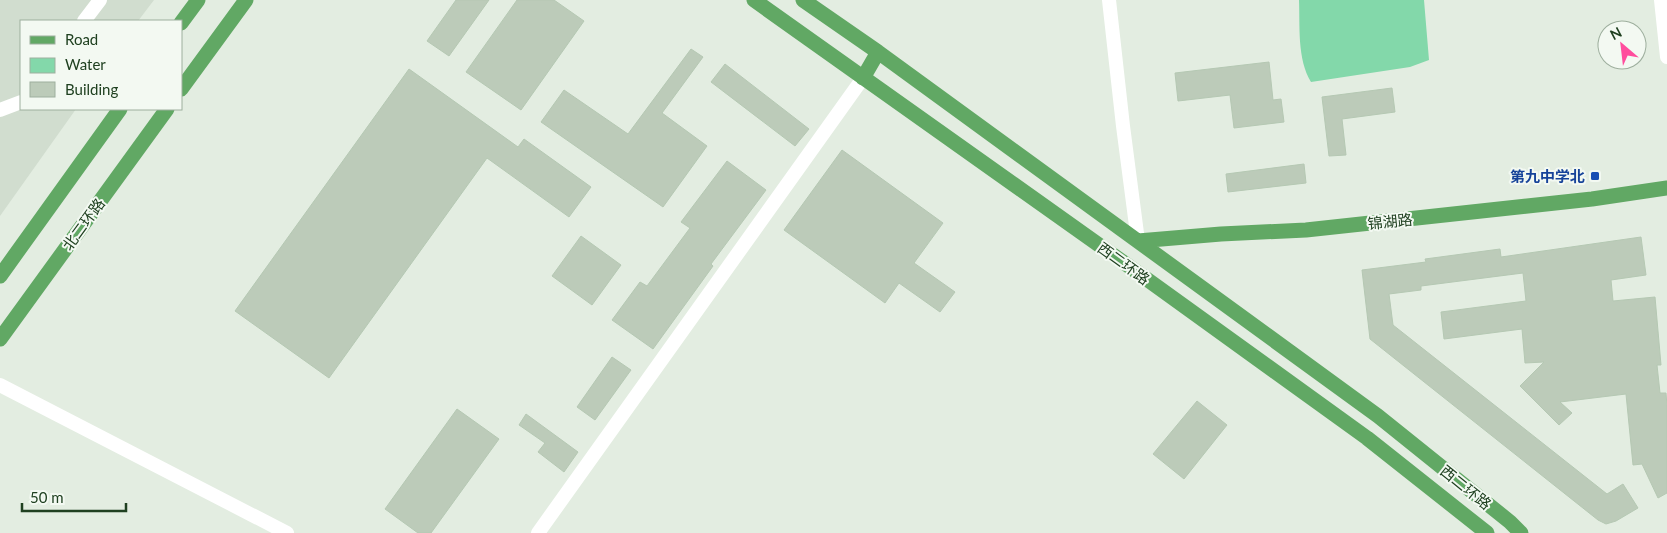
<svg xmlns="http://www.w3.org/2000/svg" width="1667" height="533" viewBox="0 0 1667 533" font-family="Lato,'Noto Sans SC',sans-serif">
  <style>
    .built { fill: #d1ddcf }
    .water { fill: #83d8aa }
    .building { fill: #bccbb9; stroke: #b5c8b3 }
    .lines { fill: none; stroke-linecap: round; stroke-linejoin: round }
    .minor { stroke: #fff; stroke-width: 14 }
    .major { stroke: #61a864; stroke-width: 15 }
    .transit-dot { fill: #1a4fb4; stroke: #f3f9f2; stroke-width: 2 }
    .labels { text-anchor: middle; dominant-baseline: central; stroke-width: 4; stroke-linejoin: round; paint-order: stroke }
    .transit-label { font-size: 15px; font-weight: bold; fill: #164399; stroke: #f3f9f2; text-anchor: end }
    .street-label { font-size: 15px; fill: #1f4020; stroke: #f3f9f2 }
  </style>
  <rect width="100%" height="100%" fill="#e3ede1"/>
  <path class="built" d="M0 0H154L138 21H21V109H76L0 216Z"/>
  <path class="water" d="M1299 0H1424L1429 60 1410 67 1311 82C1297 59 1300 26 1299 0Z"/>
  <path class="building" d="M456 0H489L449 56 427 41Z
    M517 0H554L584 21 521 110 466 72Z
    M691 49 703 57 662 113 707 146 663 207 541 122 564 90 628 134Z
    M1269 62 1273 100 1281 99 1284 122 1234 128 1230 95 1178 101 1175 73Z
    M725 64 809 129 795 146 711 82Z
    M409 69 518 147 524 139 591 187 569 217 487 158 329 378 235 311Z
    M1392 88 1395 112 1342 119 1346 155 1329 156 1322 97Z
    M842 150 943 223 914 263 955 292 940 312 899 283 885 303 784 230Z
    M727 161 766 190 711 264 713 266 653 349 612 320 640 282 647 286 690 228 681 222Z
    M1304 164 1306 183 1228 192 1226 174Z
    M581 236 621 265 592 305 552 276Z
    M1641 237 1646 275 1611 280 1613 301 1655 297 1661 365H1657L1660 393H1666L1667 406V493L1658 498 1642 464 1633 465 1626 394 1560 402 1572 413 1559 425 1520 386 1544 362 1525 363 1522 329 1444 339 1441 312 1526 301 1523 273 1421 286V290L1389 294 1393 325 1607 494 1623 484 1638 508 1616 521 1606 524 1598 520 1370 339 1362 270 1426 262 1425 259 1500 249 1501 257Z
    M612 357 631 370 595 420 577 407Z
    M1197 401 1227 425 1184 479 1153 454Z
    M457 409 499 439 431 533H418L385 509Z
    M526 414 578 452 564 472 538 452 545 443 519 425Z"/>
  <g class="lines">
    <path class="minor" d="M1109 0 1123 126 1138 241
      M1661 0 1667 57
      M84 21 100 0
      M0 110 21 102
      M0 385 287 533
      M538 533 863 78"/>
    <path class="major" d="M754 0 1123 262 1367 438 1487 533
      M803 0 878 52 1378 416 1510 522 1521 533
      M181 23 198 0
      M863 78 878 52
      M181 89 246 0
      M1138 241 1221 234 1306 230 1592 199 1667 188
      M0 276 120 109
      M0 339 167 109"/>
  </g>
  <rect class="transit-dot" x="1590" y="171" width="10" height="10" rx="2.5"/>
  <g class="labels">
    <g class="transit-label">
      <text x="1585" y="176">第九中学北</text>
    </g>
    <g class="street-label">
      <text transform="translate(1390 221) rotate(-6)">锦湖路</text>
      <text transform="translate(83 224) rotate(-54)">北二环路</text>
      <text transform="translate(1124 263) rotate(36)">西二环路</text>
      <text transform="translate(1466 487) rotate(39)">西二环路</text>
    </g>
  </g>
  <rect x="20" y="20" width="162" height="90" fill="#f3f9f2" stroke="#9eaf9e"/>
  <rect x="30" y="36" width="25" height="8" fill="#61a864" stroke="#9eaf9e"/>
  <text x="65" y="45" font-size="15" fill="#1f4020">Road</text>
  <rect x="30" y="58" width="25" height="15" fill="#83d8aa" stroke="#9eaf9e"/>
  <text x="65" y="70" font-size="15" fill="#1f4020">Water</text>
  <rect x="30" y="82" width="25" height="15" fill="#bccbb9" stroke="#9eaf9e"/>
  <text x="65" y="95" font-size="15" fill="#1f4020">Building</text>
  <g transform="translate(1622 45) rotate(332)"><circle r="24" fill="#f3f9f2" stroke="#9eaf9e"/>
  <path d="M0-4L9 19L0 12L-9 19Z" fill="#ff4d9d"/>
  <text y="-8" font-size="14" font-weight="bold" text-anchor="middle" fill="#1f4020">N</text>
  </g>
  <path d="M22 503v8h104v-8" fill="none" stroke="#1f4020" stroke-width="2.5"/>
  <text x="30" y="503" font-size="15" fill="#1f4020" stroke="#f3f9f2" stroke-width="4" paint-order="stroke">50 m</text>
</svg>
